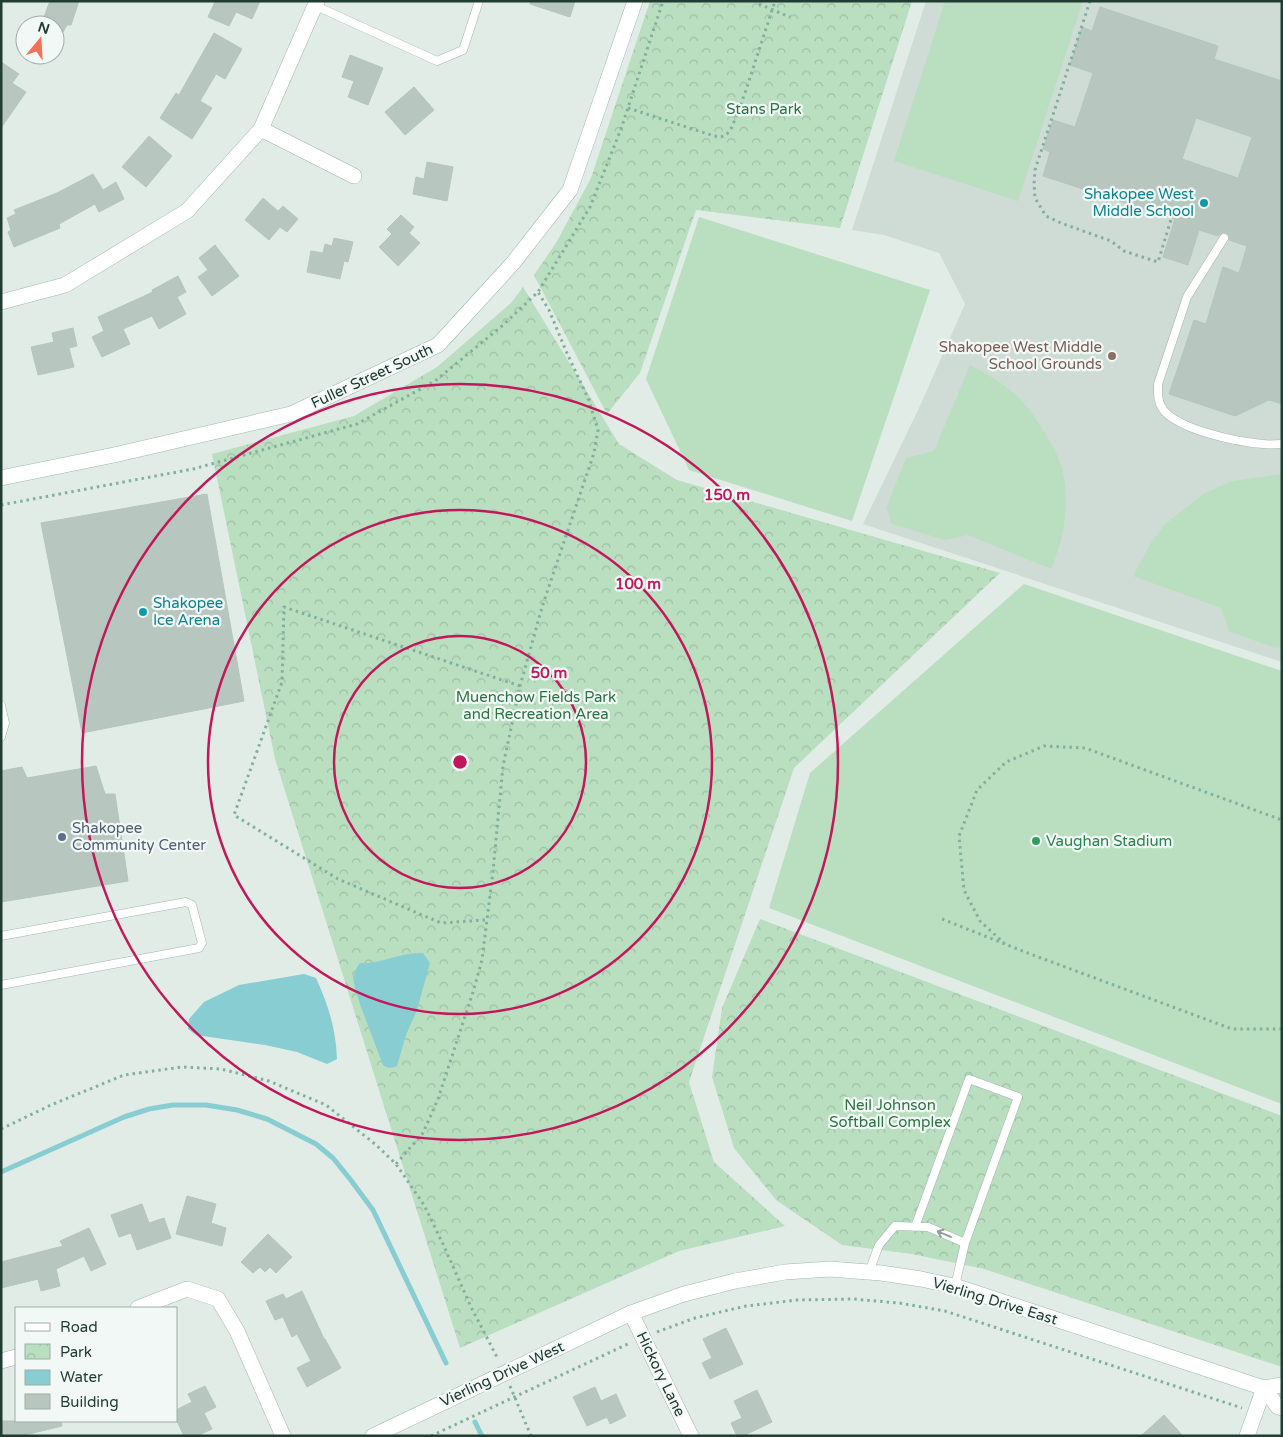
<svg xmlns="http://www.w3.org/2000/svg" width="1283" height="1437" viewBox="0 0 1283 1437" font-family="'Varela Round',sans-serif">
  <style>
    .built { fill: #cfdcd5 }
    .grass { fill: #badec0 }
    .park { fill: url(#park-crowns) }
    .water { fill: #88cdd2 }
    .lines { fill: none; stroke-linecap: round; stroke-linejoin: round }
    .stream { stroke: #88cdd2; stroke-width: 5 }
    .building { fill: #b7c7bf; stroke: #b4c6bd; fill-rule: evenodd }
    .lane-casing { stroke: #a4b4ad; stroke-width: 9 }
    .street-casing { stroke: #a4b4ad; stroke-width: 16 }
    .secondary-casing { stroke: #9fb8ad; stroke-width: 16 }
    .path { stroke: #81b09d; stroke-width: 3; stroke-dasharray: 2.5 4; stroke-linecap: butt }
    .lane { stroke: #fff; stroke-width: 8 }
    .street { stroke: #fff; stroke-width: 15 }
    .secondary { stroke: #fff; stroke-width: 15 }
    .oneway { stroke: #909e99 }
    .ring { fill: none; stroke: #c2185b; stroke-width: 2.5 }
    .culture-dot { fill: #0f9aa8; stroke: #f2f8f5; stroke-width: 2 }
    .education-dot { fill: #8d6e63; stroke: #f2f8f5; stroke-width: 2 }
    .service-dot { fill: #5c6f8a; stroke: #f2f8f5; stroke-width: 2 }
    .leisure-dot { fill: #2e9e5b; stroke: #f2f8f5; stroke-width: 2 }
    .labels { text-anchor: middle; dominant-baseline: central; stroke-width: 4.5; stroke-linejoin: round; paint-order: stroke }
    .park-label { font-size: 15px; fill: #2b7541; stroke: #f2f8f5 }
    .culture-label { font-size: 15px; fill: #0d838f; stroke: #f2f8f5; text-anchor: end }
    .education-label { font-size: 15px; fill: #785e54; stroke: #f2f8f5; text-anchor: end }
    .street-label { font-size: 15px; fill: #213d33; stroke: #f2f8f5 }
    .service-label { font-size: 15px; fill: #4e5e75; stroke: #f2f8f5; text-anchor: start }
    .leisure-label { font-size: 15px; fill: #27864d; stroke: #f2f8f5; text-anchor: start }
    .centre { fill: #c2185b; stroke: #f2f8f5; stroke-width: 2.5 }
    .ring-label { font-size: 15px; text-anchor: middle; font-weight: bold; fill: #c2185b; stroke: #f2f8f5; stroke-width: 4.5; stroke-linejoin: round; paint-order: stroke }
  </style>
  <defs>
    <pattern id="park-crowns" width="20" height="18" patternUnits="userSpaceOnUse" patternTransform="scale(1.25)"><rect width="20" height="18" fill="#badec0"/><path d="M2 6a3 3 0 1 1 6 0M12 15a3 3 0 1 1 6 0" fill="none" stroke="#a0bfa5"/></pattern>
  </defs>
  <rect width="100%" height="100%" fill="#e1ece6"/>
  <path class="built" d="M926 1H1282V662L863 524 919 408 965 304 939 253 884 235 852 230Z"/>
  <path class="grass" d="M945 1H1083L1018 201 894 161Z
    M699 217 930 290 852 521 689 470 646 379Z
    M970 365C986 373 1001 382 1015 394 1025 403 1034 415 1041 427 1049 439 1058 454 1062 468 1070 502 1065 537 1051 569L968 535 945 540 892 524 886 508 906 458 934 451Z
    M1282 474V647L1275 648 1229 631 1221 608 1133 576 1151 543 1165 524 1205 493 1232 481Z
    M1024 584 1282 671V1104L769 908 810 773Z"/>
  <path class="park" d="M650 1H912L840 228 696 210 640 373 607 414 534 275 556 243 591 178Z
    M523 287 619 444 677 480 1000 573 794 768 689 1082 714 1162 785 1226 679 1251 460 1348 275 759 212 454 354 416 437 367 511 303Z
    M760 919 1282 1116V1367L984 1269 912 1254 842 1245 776 1200 734 1148 712 1077 722 1008Z"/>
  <path class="water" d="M423 953 430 963 417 1010 406 1035 397 1066C392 1068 389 1069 383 1065L361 1007 355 988 353 977 356 969 360 963C382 964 400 952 423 953Z
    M304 974 316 978C328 1004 336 1029 337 1059L327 1064 297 1052 265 1045 196 1035 188 1029 189 1019 204 1002 239 985Z"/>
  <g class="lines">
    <path class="stream" d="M1 1172 124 1117 149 1109 173 1105H206L237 1110 267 1119 316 1144 333 1158 350 1179 373 1210 446 1363
      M475 1422 482 1436"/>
  </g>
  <path class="building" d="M50 1H79L71 25H67L55 46V25H41Z
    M213 1H260L252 19 236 12 229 26 208 17 215 2Z
    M530 1H575L570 17 530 4Z
    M1100 7 1218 46 1214 59 1282 81V404L1269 400 1235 416 1169 394 1194 320 1206 324 1223 267 1239 273 1247 246 1229 240V236L1227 233H1222L1218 236 1199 230 1188 265 1163 257 1175 219 1043 176 1050 152 1043 149 1053 120 1075 127 1093 73 1070 65 1082 27 1092 31ZM1196 118 1252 137 1238 178 1182 159Z
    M214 33 242 49 225 79 216 74 200 101 212 108 192 139 160 118 176 93 179 95Z
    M350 55 383 68 368 105 348 97 354 81 342 77Z
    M1 62 19 74 12 83 26 92 1 128Z
    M414 87 434 110 405 135 385 112Z
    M149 136 172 156 146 187 122 167Z
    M427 162 453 167 447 201 413 194 416 177 424 179Z
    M93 174 103 190 116 182 124 199 99 212 95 204 59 224 60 228 14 247 8 232 11 230 7 218 16 214 14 210 57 193Z
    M263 198 278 211 283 206 298 219 287 232 280 227 269 240 245 220Z
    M401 215 414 227 409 233 420 243 398 266 379 247 392 234 387 229Z
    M334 238 353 242 348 262 344 261 340 279 307 272 311 251 323 253 325 244 332 246Z
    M215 245 239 276 212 296 198 277 208 270 199 258Z
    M178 276 186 292 177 297 186 314 159 329 152 316 123 329 130 344 102 357 92 337 104 331 98 317 153 292 152 290Z
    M73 328 77 346 69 348 74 367 38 375 31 347 54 342 52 333Z
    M207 494 244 701 82 733 41 523Z
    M96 766 105 794H115L128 881 1 902V771L22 767 27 778Z
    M187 1196 216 1204 211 1223 226 1228 222 1246 176 1234Z
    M142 1204 149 1223 164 1218 171 1238 137 1250 131 1233 119 1237 111 1215Z
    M89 1228 106 1264 91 1271 84 1256 56 1269 60 1286 41 1291 38 1279 1 1288V1262L63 1246 60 1241Z
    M268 1234 292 1257 276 1273 270 1267 265 1272 260 1267 253 1273 241 1262Z
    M302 1291 324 1339H325L341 1368 307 1387 297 1368 311 1361 297 1334 292 1337 283 1317 275 1320 266 1301 283 1294 286 1299Z
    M726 1328 743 1364 710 1379 702 1363 712 1358 703 1339Z
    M205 1386 216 1407 204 1413 212 1429 197 1436H184L176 1419V1410L192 1402 188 1394Z
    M595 1387 601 1401 616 1394 626 1416 610 1424 607 1417 587 1426 573 1397Z
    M757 1390 772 1422 743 1436H737L731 1423 742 1418 734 1401Z
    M1164 1415 1183 1436H1141Z
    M1 1421H61L62 1426 21 1436H1Z"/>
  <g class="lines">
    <defs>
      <path id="lane" d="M316 6 437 61 463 50 479 1
        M1224 238 1187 297 1158 384C1158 392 1157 399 1161 406 1172 429 1238 442 1263 444 1269 445 1275 444 1282 444
        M1 705 5 723 1 737
        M1 936 186 902 192 905 202 943 199 948 1 985
        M915 1227 969 1079 1018 1097 965 1243
        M869 1272 879 1245 895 1226 928 1227 965 1243 955 1286"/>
      <path id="street" d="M261 129 354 176
        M1 302 65 285 187 211 261 129 317 1
        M138 1308 187 1289 218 1299 237 1331 283 1436
        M631 1313 691 1436
        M1 1361 16 1357
        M1247 1436 1264 1388"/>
      <path id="secondary" d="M1 478 114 455 291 414 438 345 513 263 570 190 635 1
        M1264 1388 1278 1407 1282 1408
        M373 1436 631 1313 684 1294 735 1281 785 1272 830 1269 881 1273 921 1279 958 1287 1264 1388 1282 1385"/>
    </defs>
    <use href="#lane" class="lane-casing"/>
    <use href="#street" class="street-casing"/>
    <use href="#secondary" class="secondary-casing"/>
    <path class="path" d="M1090 1 1035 170 1034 184 1035 198 1046 216 1061 223 1111 241 1124 251 1158 262 1173 213
      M759 4 790 17
      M628 108 714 136 721 137 727 134 732 127 745 93 775 1
      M1 505 193 469 357 424 435 381 502 326 538 292 590 207 621 129 663 1
      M942 919 1025 952 1232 1029H1282
      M485 920 441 923 338 879 234 815 282 682 284 607 520 686
      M1005 944 980 921 964 890 959 836 977 790 1006 762 1044 746 1085 748 1282 820
      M1 1129 51 1105 124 1075 182 1067 221 1069 269 1081 326 1105 375 1144 396 1164 424 1205 443 1244 471 1307 498 1359
      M396 1164 423 1133 438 1099 473 992 482 960 493 871 503 766 520 686 543 604 594 453 598 430 588 398 566 351 549 310 538 292
      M657 1332 695 1318 746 1306 797 1300 853 1299 899 1303 945 1311 1242 1408
      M510 1386 531 1436
      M431 1436 630 1343"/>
    <use href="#lane" class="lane"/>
    <use href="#street" class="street"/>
    <use href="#secondary" class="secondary"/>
  </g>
  <defs><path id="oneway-shaft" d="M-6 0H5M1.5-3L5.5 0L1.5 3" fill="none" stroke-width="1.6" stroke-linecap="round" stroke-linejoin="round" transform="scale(1.25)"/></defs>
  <use class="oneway" href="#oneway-shaft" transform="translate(944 1234) rotate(-157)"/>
  <g class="ring">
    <circle cx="460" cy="762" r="126"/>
    <circle cx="460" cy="762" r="252"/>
    <circle cx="460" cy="762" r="378"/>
  </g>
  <g class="culture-dot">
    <circle cx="1204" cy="203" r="5"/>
    <circle cx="143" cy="612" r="5"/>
  </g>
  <circle class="education-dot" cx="1112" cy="356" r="5"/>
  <circle class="service-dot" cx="62" cy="837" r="5"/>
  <circle class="leisure-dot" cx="1036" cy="841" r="5"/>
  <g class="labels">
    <g class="park-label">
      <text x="764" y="109">Stans Park</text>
      <text x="536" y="697">Muenchow Fields Park<tspan x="536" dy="17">and Recreation Area</tspan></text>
      <text x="890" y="1105">Neil Johnson<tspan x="890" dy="17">Softball Complex</tspan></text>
    </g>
    <g class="culture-label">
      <text x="1194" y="194">Shakopee West<tspan x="1194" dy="17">Middle School</tspan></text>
      <text x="153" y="603" text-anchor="start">Shakopee<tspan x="153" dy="17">Ice Arena</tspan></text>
    </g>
    <g class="education-label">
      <text x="1102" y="347">Shakopee West Middle<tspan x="1102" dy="17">School Grounds</tspan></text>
    </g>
    <g class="street-label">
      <text transform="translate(372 376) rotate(-25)">Fuller Street South</text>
      <text transform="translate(995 1301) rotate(17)">Vierling Drive East</text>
      <text transform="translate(502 1374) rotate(-25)">Vierling Drive West</text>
      <text transform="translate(661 1374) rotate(64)">Hickory Lane</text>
    </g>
    <g class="service-label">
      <text x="72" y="828">Shakopee<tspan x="72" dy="17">Community Center</tspan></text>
    </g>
    <g class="leisure-label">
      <text x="1046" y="841">Vaughan Stadium</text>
    </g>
  </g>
  <circle cx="460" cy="762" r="8" class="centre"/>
  <g class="ring-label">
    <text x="727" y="500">150 m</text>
    <text x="638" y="589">100 m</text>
    <text x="549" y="678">50 m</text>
  </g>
  <rect width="1283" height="1437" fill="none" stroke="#213d33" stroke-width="5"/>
  <rect x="15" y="1307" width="162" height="115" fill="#f2f8f5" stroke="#9eada7"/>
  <rect x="25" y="1323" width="25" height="8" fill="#ffffff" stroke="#9eada7"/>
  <text x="60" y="1332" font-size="15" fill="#213d33">Road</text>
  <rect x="25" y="1344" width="25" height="15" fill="url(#park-crowns)" stroke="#9eada7"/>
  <text x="60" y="1357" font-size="15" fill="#213d33">Park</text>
  <rect x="25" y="1370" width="25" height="15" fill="#88cdd2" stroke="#9eada7"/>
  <text x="60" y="1382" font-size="15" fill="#213d33">Water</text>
  <rect x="25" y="1394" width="25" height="15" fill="#b7c7bf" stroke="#9eada7"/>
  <text x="60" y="1407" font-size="15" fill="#213d33">Building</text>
  <g transform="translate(40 40) rotate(18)"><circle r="24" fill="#f2f8f5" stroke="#9eada7"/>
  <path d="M0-4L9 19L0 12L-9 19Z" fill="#f47057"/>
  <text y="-8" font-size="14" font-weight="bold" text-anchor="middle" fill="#213d33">N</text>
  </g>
</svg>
